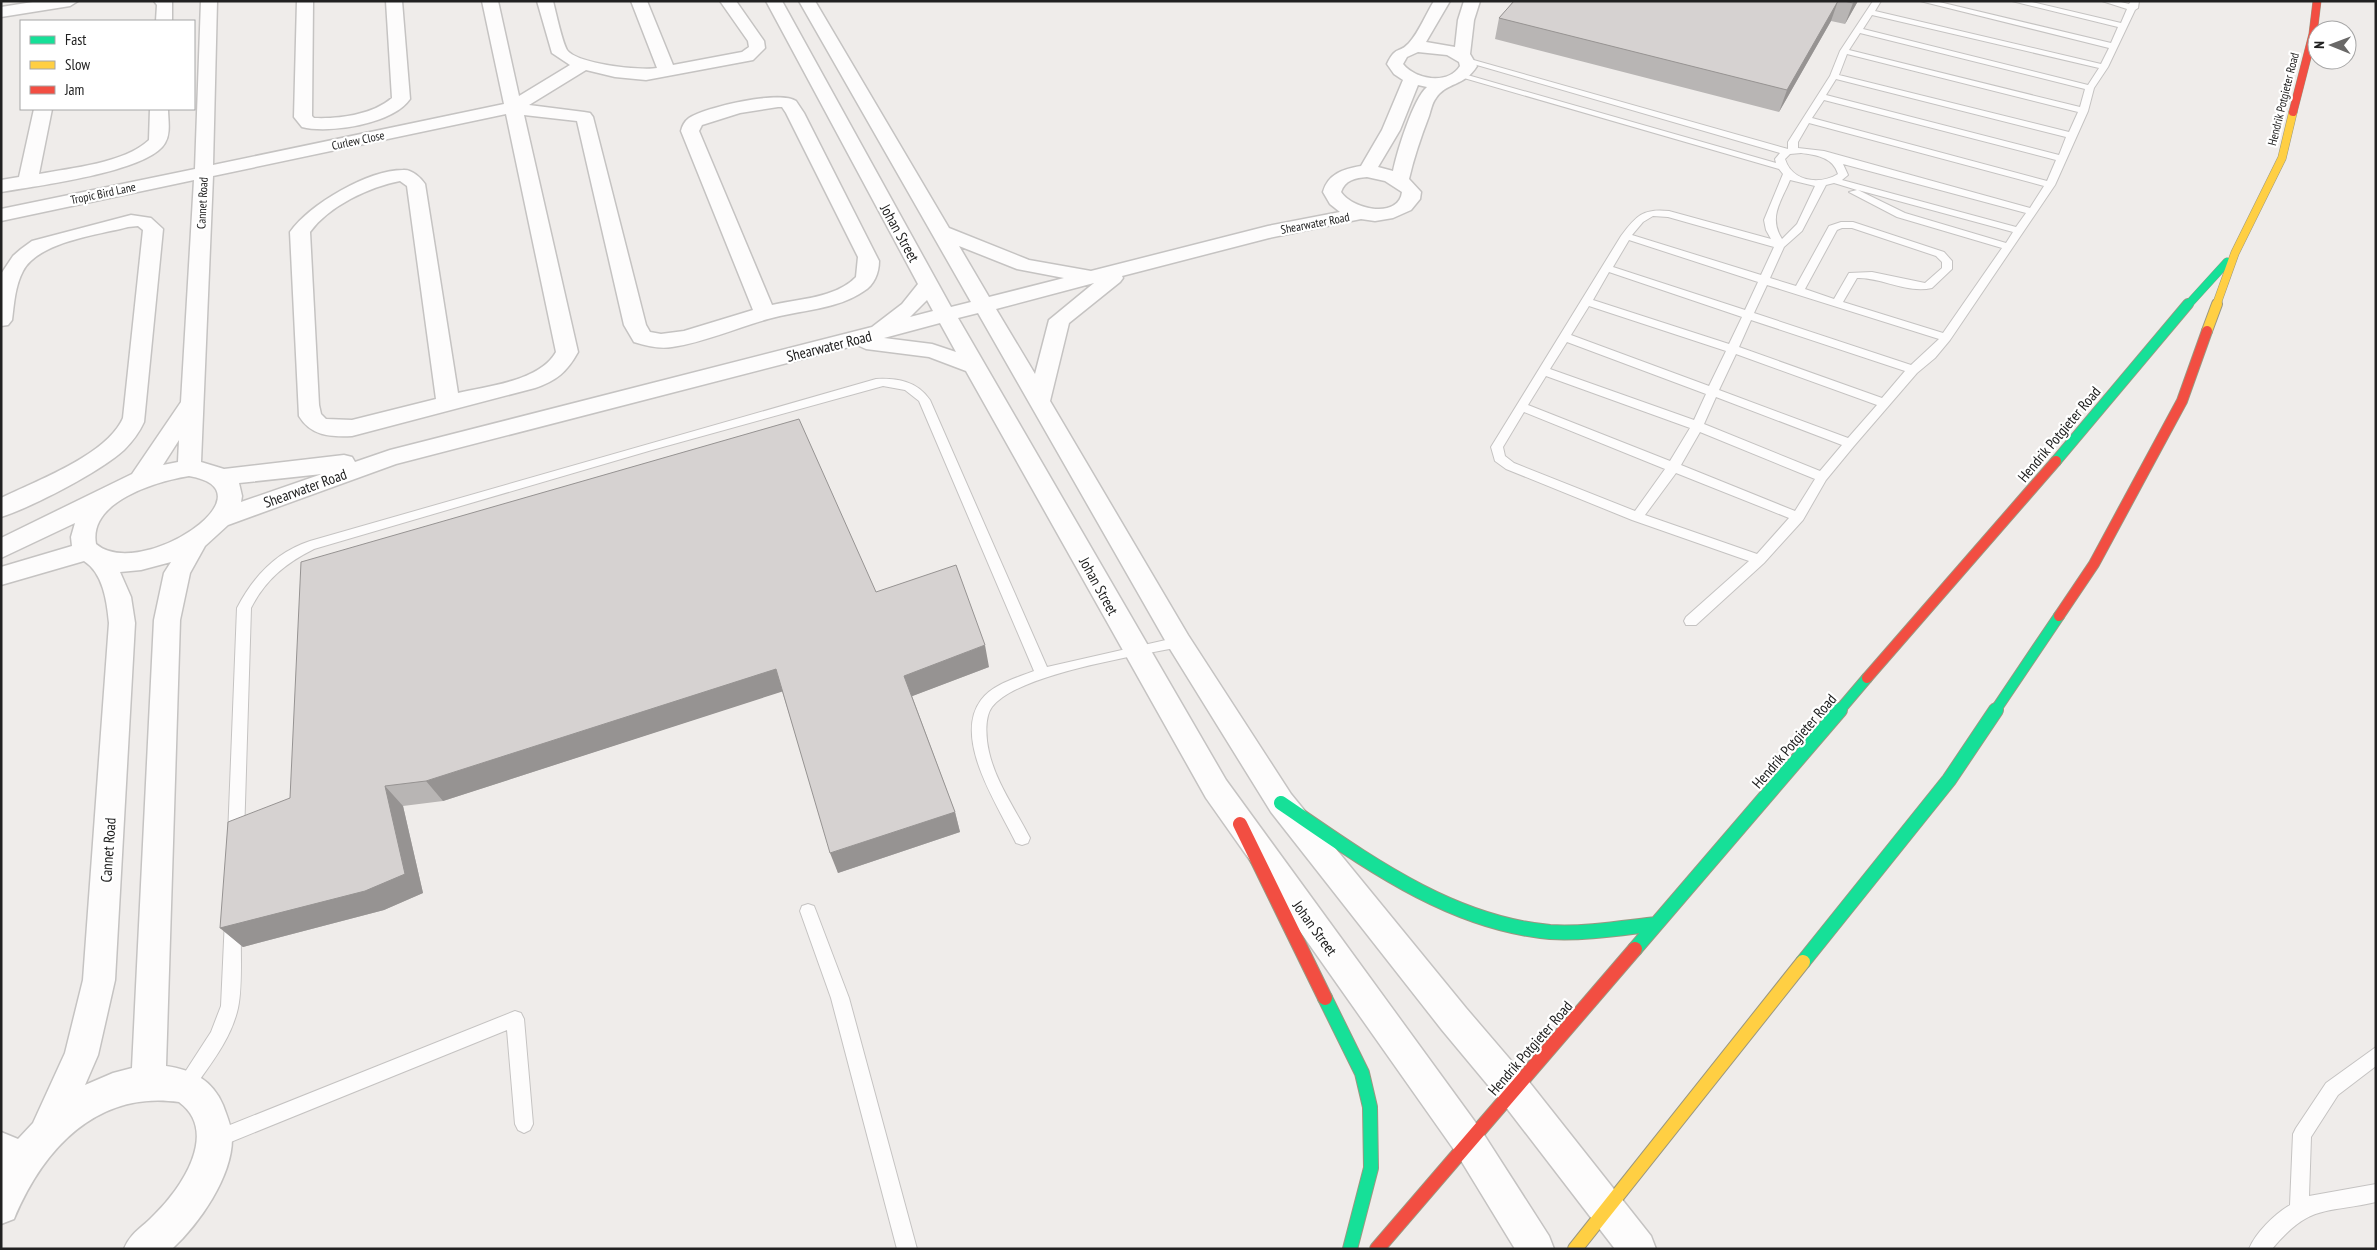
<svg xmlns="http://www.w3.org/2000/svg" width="2377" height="1250" viewBox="0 0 2377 1250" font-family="'PT Sans Narrow',sans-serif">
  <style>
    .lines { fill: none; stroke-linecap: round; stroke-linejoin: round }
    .lane-casing { stroke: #c5c3c2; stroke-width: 2 }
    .street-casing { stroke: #c5c3c2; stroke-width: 3 }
    .fast-far2-casing { stroke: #9a9781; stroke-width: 9 }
    .fast-far1-casing { stroke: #9a9781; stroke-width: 12 }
    .fast-casing { stroke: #9a9781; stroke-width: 16 }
    .slow-far2-casing { stroke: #9a9781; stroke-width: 9 }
    .slow-far1-casing { stroke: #9a9781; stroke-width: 12 }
    .slow-casing { stroke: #9a9781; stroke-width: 16 }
    .jam-far2-casing { stroke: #9a9781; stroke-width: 9 }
    .jam-far1-casing { stroke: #9a9781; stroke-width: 12 }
    .jam-casing { stroke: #9a9781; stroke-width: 16 }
    .lane { fill: #fdfcfc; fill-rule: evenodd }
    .street { fill: #fdfcfc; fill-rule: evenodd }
    .fast-far2 { stroke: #16e098; stroke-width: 8 }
    .fast-far1 { stroke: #16e098; stroke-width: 10 }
    .fast { stroke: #16e098; stroke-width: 14 }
    .slow-far2 { stroke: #ffcf43; stroke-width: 8 }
    .slow-far1 { stroke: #ffcf43; stroke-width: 10 }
    .slow { stroke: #ffcf43; stroke-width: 14 }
    .jam-far2 { stroke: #f24e42; stroke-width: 8 }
    .jam-far1 { stroke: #f24e42; stroke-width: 10 }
    .jam { stroke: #f24e42; stroke-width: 14 }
    .wall { fill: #b8b5b4 }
    .shaded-wall { fill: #969392 }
    .building { fill: #d6d2d1; stroke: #969392 }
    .labels { text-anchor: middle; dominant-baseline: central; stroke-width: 4.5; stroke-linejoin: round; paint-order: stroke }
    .far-street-label { font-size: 12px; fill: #212121; stroke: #fff }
    .street-label { font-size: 15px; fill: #212121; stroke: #fff }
  </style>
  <rect width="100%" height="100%" fill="#efecea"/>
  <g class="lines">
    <defs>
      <path id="lane" d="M1873 1H1881L1875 11 2101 64 2109 48 1920 1H1935L2111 43 2118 27 2012 1H2028L2121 23 2127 9 2102 1H2117L2129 4 2131 1H2139L2138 8 2135 10 2108 67 2094 88 2088 111 2055 185 1950 340 1935 358 1917 373 1854 446 1826 480 1803 520 1764 563 1696 625H1686L1684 621 1686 617 1749 561 1632 520 1506 469 1495 461 1491 447 1621 236C1636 216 1643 208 1669 211L1771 239 1766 230 1764 220 1783 174 1779 169 1457 76 1464 74 1776 163 1775 159 1780 153 1463 61 1470 59 1788 149V142L1830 76 1840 51ZM1872 15 2099 68 2088 85 1863 29ZM1860 33 2085 89 2080 107 1849 50ZM1847 54 2078 112 2069 132 1839 75ZM1836 79 2066 137 2059 155 1826 95ZM1824 100 2056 160 2047 181 1812 118ZM1809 123 2044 186 2030 208 1824 151 1798 148V142ZM1801 153C1816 155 1833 157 1838 174 1820 185 1792 182 1785 159L1790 154ZM1843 164 2026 213 2016 227 1842 180 1848 175ZM1790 180 1815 186 1797 224 1782 239C1768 217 1781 202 1790 180ZM1834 183 1857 190 1849 192 1897 217 2002 248 1943 333 1843 302 1857 278C1881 277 1907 294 1932 288L1952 269V261L1944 252 1853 222H1841L1829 226 1796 286 1770 278 1784 247 1802 231 1826 185ZM1858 190 2013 232 2006 243 1905 213ZM1653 216 1668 217 1774 247 1761 275 1632 235 1643 222ZM1842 228H1852L1936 256 1942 262V268L1925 283 1872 272 1849 273 1834 299 1805 289 1837 230ZM1629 240 1758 282 1745 310 1613 267ZM1609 272 1742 317 1729 344 1593 300ZM1767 285 1939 339 1911 365 1754 313ZM1589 306 1726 351 1709 386 1571 335ZM1751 320 1905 371 1882 398 1739 347ZM1567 342 1706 394 1694 420 1550 369ZM1736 354 1877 405 1848 438 1719 390ZM1546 376 1690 428 1670 461 1528 405ZM1716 397 1842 445 1820 471 1704 424ZM1524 412 1665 469 1635 511 1514 463 1505 456 1503 447ZM1700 432 1815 479 1795 511 1681 465ZM1676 473 1789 518 1757 554 1645 515Z
        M876 379C897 378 917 381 930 400L1047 667 1179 637 1184 638 1186 642 1184 646 1179 647C1137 656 1017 674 992 707 984 718 986 739 989 752 996 783 1016 810 1030 838L1028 843 1022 845 1016 843C999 807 952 739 981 700 993 684 1016 678 1034 671L919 401 905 390 883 386 652 450 314 549C286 563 265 580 251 608L244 836 242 841 236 843 230 841 228 836 237 608C253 577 276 552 310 541Z
        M808 904 814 906 816 911 849 998 917 1249H897L831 998 800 911 802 906Z
        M233 912 239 914 241 919C240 944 243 985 238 1008 231 1040 209 1066 191 1092L185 1095 179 1092 176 1086 211 1032 221 1006 225 919 227 914Z
        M515 1011 521 1013 524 1019 533 1124 530 1130 524 1133 518 1130 515 1124 507 1030 216 1148 210 1145 207 1139 210 1133Z
        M2376 1047V1066L2338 1095 2311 1137 2309 1196 2376 1184V1202C2323 1214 2310 1204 2272 1249H2249C2256 1232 2275 1214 2290 1205L2293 1134 2296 1128 2326 1083Z"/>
      <path id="street" d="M39 1H78L70 6 1 17V7Z
        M154 1H172V21H156L157 5Z
        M201 1H217L213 165 504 104 482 1H498L519 96 570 65 552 53 537 1H553C556 13 562 41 567 50 577 64 641 71 657 68L631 1H647L673 65 742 52 749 47 748 41 720 1H736L764 41 765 48 753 60 646 80 615 77 586 70 529 105 584 112 590 113 593 117 646 325 650 332 661 334 684 331 753 310 681 131C682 126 685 121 689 118 705 107 780 90 796 101L804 113 879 261C879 273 874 285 864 291 837 310 799 310 768 319 736 328 705 342 672 347 659 349 647 346 634 342L624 325 577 121 524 115 578 352C567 372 556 381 535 388L352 436C330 437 311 436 299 416L290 232C310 204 368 170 403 170 412 169 421 178 425 184L458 393C488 386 540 381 556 352L506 114 213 176 201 462 224 469 344 455 352 457 355 462 390 450 872 327 902 304 918 284 766 1H782L951 307 971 302 799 1H815L949 228 1029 260 1091 271 1268 226 1340 212 1330 204 1323 192C1328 174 1343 169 1361 166L1382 130 1403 80 1394 74 1387 64C1396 45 1399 54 1409 43 1419 32 1426 14 1434 1H1450L1426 42 1455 47 1458 20 1464 1H1480L1474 20 1470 54 1477 66C1464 87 1446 82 1436 98 1432 103 1431 110 1429 116 1421 137 1414 157 1409 179L1421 192 1420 199 1411 210 1393 218 1375 221 1361 219 1269 238 1122 276 1123 278 1120 282 1069 323 1050 401 1188 635 1291 794 1466 1008 1526 1078 1651 1236 1656 1249H1615L1502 1102 1442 1030 1271 812 1170 649 978 313 958 318 1226 780 1481 1130 1549 1236 1554 1249H1515L1457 1154 1206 798 966 371 929 357 866 349 857 345 396 464 228 525 205 546 190 573 180 620 166 1066C193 1070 212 1080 223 1105 227 1116 232 1127 232 1139 232 1177 199 1224 172 1249H124C131 1232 142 1228 154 1215 181 1189 220 1132 179 1102 97 1090 43 1149 14 1219L1 1224V1132L18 1139 33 1123 65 1053 83 980 109 623C107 601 103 573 84 561L1 585V567L72 546 71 537 75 523 1 558V538L132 474 181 402 194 180 1 221V209L195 169ZM1418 52 1447 55 1459 62 1460 66C1448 85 1416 80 1403 64L1407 57ZM1418 85 1427 87C1413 99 1397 152 1393 171L1378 167 1400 130ZM778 107H782L786 113 858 257 856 277C836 298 798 299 772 305L699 131 702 125 740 113ZM1367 177 1385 181 1402 192C1399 219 1353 210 1341 192 1345 180 1355 178 1367 177ZM400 181 407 186 436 399 352 420 326 419 321 414 319 405 310 232C329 206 369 187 400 181ZM959 246 1017 269 1064 278 989 297ZM1094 283 1049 320 1035 374 996 309ZM927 300 933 311 910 317ZM940 323 956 352 932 344 884 338ZM179 440 178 462 163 465ZM322 474 241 502 242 496 239 483ZM189 476C277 491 140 582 96 544 88 501 158 481 189 476ZM171 562 164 573 154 620 132 1068 113 1073 85 1085 98 1055 115 980 135 623 131 597 120 572 141 570Z
        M297 1H313L312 116 314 118C339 119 372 115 392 98L386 1H402L410 99C393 124 329 134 302 127L294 117Z
        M34 109H52L39 174C71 168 125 163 149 140L150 109H168C168 120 171 133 165 143 149 172 35 186 1 192V180L19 177Z
        M131 215 151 218 163 229 144 422C139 433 132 442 124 450 100 472 32 507 1 517V498C36 481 107 455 123 418L143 230 138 226 128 227C98 235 38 242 23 271 15 286 14 304 12 320L8 325 1 326V274L13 256 21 249 32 241Z"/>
      <path id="fast-far2" d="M2187 306 2227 262"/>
      <path id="fast-far1" d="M2056 461 2188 304
        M1839 711 1867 678
        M1995 711 2059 616"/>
      <path id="fast" d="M1281 803C1362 858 1448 923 1550 932 1585 934 1621 928 1656 924
        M1635 949 1840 710
        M1803 962 1949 780 1996 710
        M1325 998 1362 1073 1370 1107 1371 1168 1350 1249"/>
      <path id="slow-far2" d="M2216 306 2235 253 2282 158 2293 112"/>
      <path id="slow-far1" d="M2207 331 2217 304"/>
      <path id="slow" d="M1575 1249 1803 962"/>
      <path id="jam-far2" d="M2293 112 2313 34 2317 1"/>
      <path id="jam-far1" d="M2059 616 2094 564 2182 401 2207 331
        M1867 678 2056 461"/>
      <path id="jam" d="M1240 824 1325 998
        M1377 1249 1635 949"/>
    </defs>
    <use href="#lane" class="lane-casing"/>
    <use href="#street" class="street-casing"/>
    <use href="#fast-far2" class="fast-far2-casing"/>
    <use href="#fast-far1" class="fast-far1-casing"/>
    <use href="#fast" class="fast-casing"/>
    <use href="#slow-far2" class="slow-far2-casing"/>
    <use href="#slow-far1" class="slow-far1-casing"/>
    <use href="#slow" class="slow-casing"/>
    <use href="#jam-far2" class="jam-far2-casing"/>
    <use href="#jam-far1" class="jam-far1-casing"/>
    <use href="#jam" class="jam-casing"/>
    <use href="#lane" class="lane"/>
    <use href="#street" class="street"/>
    <use href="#fast-far2" class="fast-far2"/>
    <use href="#fast-far1" class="fast-far1"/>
    <use href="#fast" class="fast"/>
    <use href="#slow-far2" class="slow-far2"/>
    <use href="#slow-far1" class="slow-far1"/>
    <use href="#slow" class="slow"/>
    <use href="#jam-far2" class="jam-far2"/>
    <use href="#jam-far1" class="jam-far1"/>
    <use href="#jam" class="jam"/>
  </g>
  <path class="wall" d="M1514 1H1858L1845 24 1831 21 1779 112 1495 39 1499 18Z
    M876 592 989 667 912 696 955 812 960 832 838 873 782 691 443 801 403 806 423 893 384 910 243 947 220 928 290 798Z"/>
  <path class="shaded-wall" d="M1838 1 1831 21 1779 112 1787 90Z
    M1854 1H1858L1845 24 1853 3Z
    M985 645 989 667 910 697 904 676Z
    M776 669 784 691 443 801 426 781Z
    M385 786 403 806 423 893 384 910 243 947 220 928Z
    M955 812 960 832 838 873 830 853Z"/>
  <path class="building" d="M1514 1H1838L1787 90 1499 18Z
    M1844 1H1854L1853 3Z
    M799 419 876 592 956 565 985 645 904 676 955 812 830 853 776 669 426 781 385 786 405 874 365 891 220 928 228 822 290 798 301 562Z"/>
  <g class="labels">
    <g class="far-street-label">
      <text transform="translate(2283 99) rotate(-76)">Hendrik Potgieter Road</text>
      <text transform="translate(358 140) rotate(-12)">Curlew Close</text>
      <text transform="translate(103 193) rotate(-12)">Tropic Bird Lane</text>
      <text transform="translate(202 203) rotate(-87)">Cannet Road</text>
      <text transform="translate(1315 223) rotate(-11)">Shearwater Road</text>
    </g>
    <g class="street-label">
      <text transform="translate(900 233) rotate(61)">Johan Street</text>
      <text transform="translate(829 346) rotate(-14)">Shearwater Road</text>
      <text transform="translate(2059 434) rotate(-50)">Hendrik Potgieter Road</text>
      <text transform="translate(305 488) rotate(-20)">Shearwater Road</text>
      <text transform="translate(1099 586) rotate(61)">Johan Street</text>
      <text transform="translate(1794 741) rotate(-49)">Hendrik Potgieter Road</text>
      <text transform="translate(108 850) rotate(-86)">Cannet Road</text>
      <text transform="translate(1315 928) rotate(54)">Johan Street</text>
      <text transform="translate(1530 1048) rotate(-49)">Hendrik Potgieter Road</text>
    </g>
  </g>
  <rect width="2377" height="1250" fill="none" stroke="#212121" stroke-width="5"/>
  <rect x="20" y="20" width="175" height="90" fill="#ffffff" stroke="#a6a6a6"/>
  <rect x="30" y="36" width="25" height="8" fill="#16e098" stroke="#a6a6a6"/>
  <text x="65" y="45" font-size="15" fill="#212121">Fast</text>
  <rect x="30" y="61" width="25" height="8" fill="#ffcf43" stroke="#a6a6a6"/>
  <text x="65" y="70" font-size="15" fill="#212121">Slow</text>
  <rect x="30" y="86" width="25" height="8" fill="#f24e42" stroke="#a6a6a6"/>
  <text x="65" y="95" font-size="15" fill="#212121">Jam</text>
  <g transform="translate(2332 45) rotate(271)"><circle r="24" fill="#ffffff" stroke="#a6a6a6"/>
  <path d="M0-4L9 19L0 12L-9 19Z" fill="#696867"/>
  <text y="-8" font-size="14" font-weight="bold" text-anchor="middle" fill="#212121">N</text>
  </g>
</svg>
